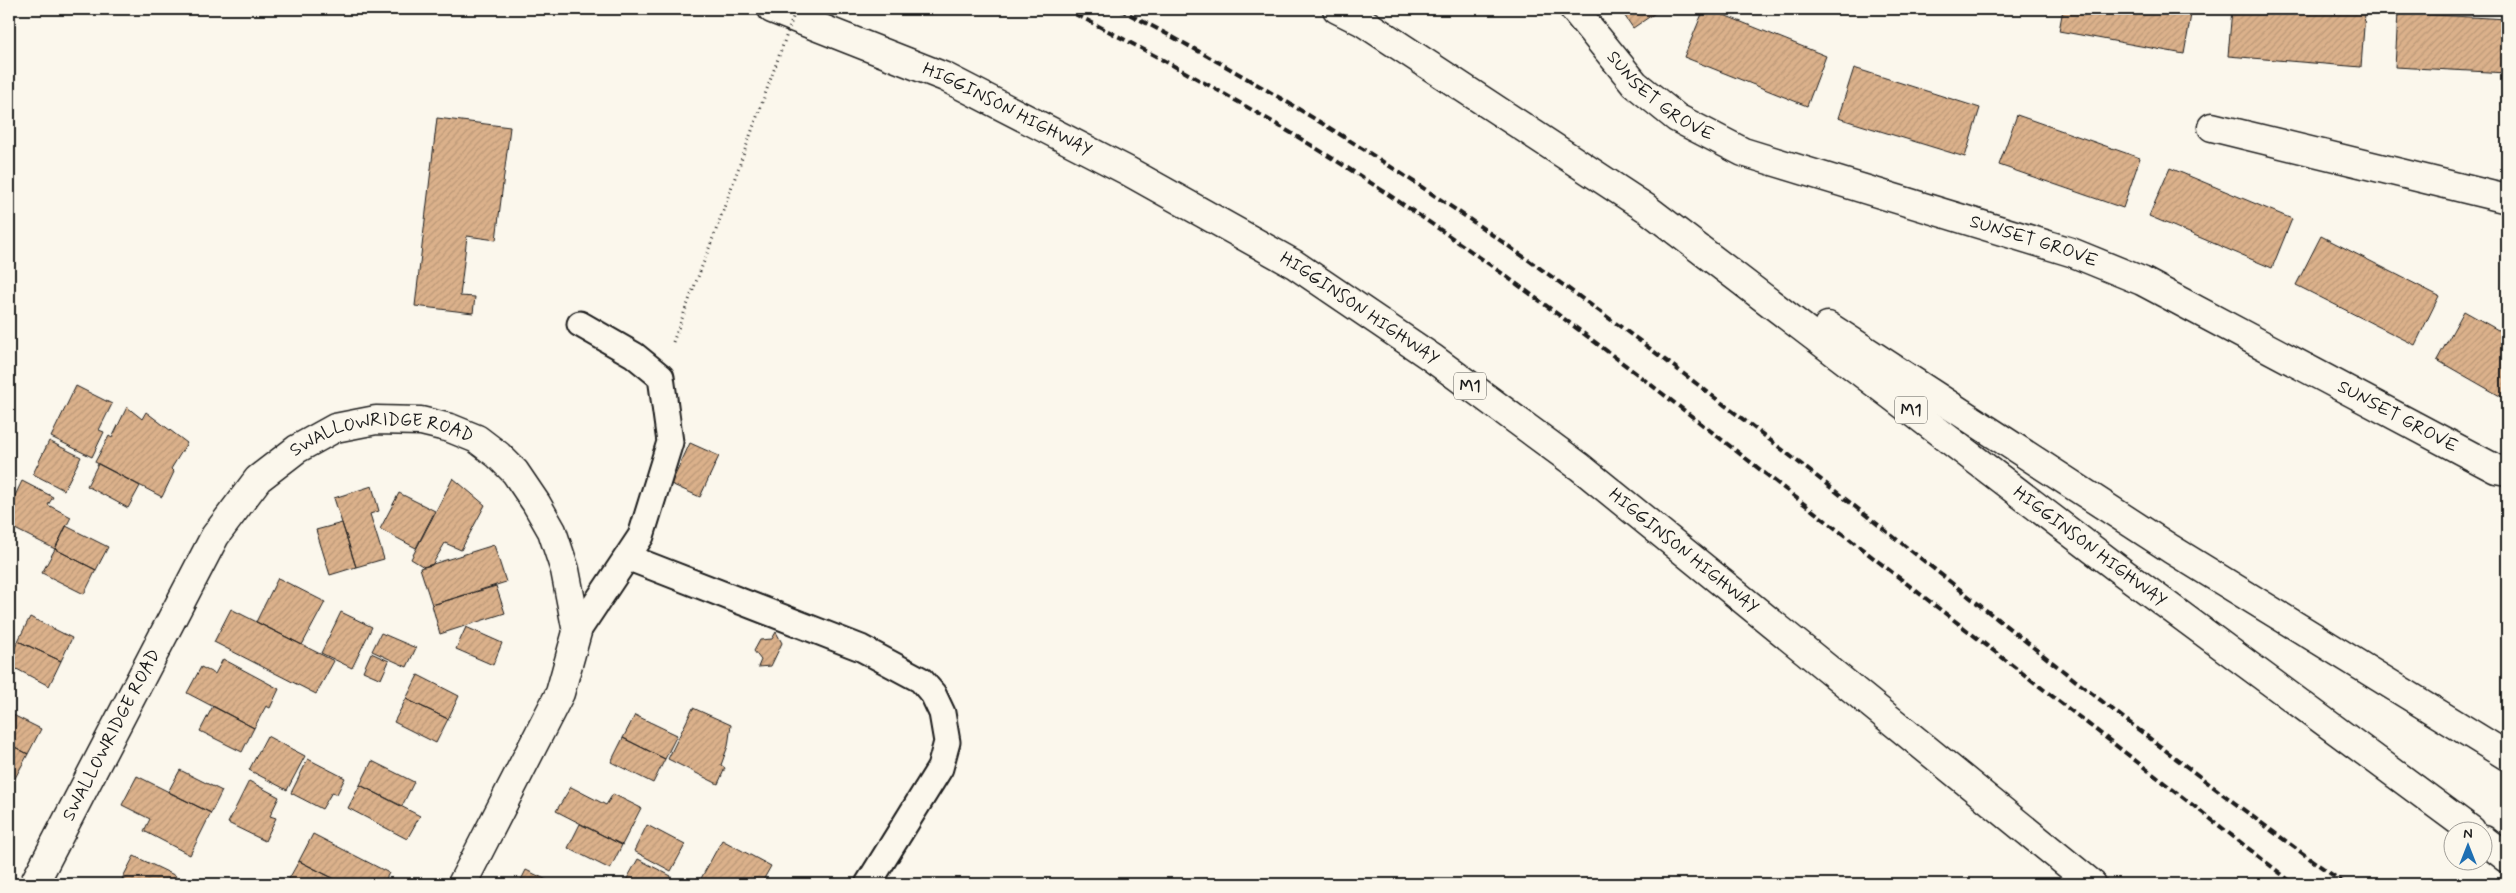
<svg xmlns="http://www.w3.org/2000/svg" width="2516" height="893" viewBox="0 0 2516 893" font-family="Mynerve,sans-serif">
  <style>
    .building { fill: url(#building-hatch); stroke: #1c1c1c }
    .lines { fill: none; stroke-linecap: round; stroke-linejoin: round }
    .lane-casing { stroke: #1c1c1c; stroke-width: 29 }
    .street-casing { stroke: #1c1c1c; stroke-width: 31 }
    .highway-casing { stroke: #1c1c1c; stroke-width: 31 }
    .path { stroke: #1c1c1c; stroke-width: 3; stroke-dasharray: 1 4; stroke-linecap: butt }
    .lane { stroke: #fbf7ec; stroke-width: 25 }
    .street { stroke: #fbf7ec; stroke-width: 28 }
    .highway { stroke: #fbf7ec; stroke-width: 28 }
    .rail { stroke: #1c1c1c; stroke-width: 4; stroke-dasharray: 8 4; stroke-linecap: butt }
    .path-bridge { stroke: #1c1c1c; stroke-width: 3; stroke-dasharray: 1 4; stroke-linecap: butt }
    .labels { text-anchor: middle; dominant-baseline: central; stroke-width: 4; stroke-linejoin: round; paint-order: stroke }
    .shield { fill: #fbf7ec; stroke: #5f5e5a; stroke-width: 1 }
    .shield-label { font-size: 16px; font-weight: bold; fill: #1c1c1c }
    .street-label { font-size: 18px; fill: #1c1c1c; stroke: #fbf7ec }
  </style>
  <defs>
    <pattern id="building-hatch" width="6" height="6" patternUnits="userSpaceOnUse" patternTransform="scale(1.25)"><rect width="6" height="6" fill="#dbb18b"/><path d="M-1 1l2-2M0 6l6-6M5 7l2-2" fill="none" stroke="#bb9877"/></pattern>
  </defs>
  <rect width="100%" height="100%" fill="#fbf7ec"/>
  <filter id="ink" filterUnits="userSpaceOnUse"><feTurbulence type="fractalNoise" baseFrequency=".02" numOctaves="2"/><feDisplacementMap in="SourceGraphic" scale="10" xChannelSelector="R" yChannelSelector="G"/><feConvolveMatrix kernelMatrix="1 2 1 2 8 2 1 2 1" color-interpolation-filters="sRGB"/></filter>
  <g filter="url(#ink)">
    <path class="building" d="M1620 9H1661L1633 28Z
      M1704 9H1709L1826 56 1807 106 1684 57Z
      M2063 9H2192L2184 54 2059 31Z
      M2232 9H2312L2365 13 2361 67 2228 56Z
      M2398 13 2507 19V73L2395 67Z
      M1854 68 1980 108 1965 157 1838 118Z
      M2017 115 2140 158 2123 208 1999 165Z
      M437 118 510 127 496 240 467 236 460 296 475 297 473 313 415 306Z
      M2170 168 2292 219 2272 268 2149 216Z
      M2321 236 2439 296 2415 345 2296 285Z
      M2464 311 2507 335V400L2437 360Z
      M76 386 112 404 99 430 104 432 92 457 51 437Z
      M127 407 142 419 146 412 187 443 171 469 174 472 162 497 95 462 109 436 112 438Z
      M49 441 81 457 64 490 33 474Z
      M690 443 719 456 700 497 671 484Z
      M98 464 140 486 128 508 87 486Z
      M453 478 485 505 461 550 445 543 432 565 424 567 411 559Z
      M22 481 53 497 48 505 71 517 55 549 9 526V508Z
      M372 486 379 511 370 514 384 559 356 567 334 498Z
      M399 493 435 511 416 548 380 529Z
      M342 523 356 567 330 575 316 530Z
      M66 526 108 547 96 570 55 549Z
      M494 545 506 582 432 605 420 568Z
      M55 549 96 570 84 594 42 573Z
      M278 578 325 602 302 645 256 622Z
      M496 586 505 613 440 634 432 605Z
      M231 609 334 661 316 694 214 642Z
      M341 612 372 627 352 668 321 653Z
      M30 617 72 638 61 661 18 641Z
      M466 627 502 643 493 665 456 649Z
      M776 632 782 643 771 666 758 667 761 660 754 651 760 640 772 639Z
      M381 633 416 648 407 667 372 651Z
      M18 641 61 661 49 686 9 665V660Z
      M371 653 389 661 381 679 363 671Z
      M223 659 279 689 270 708 266 706 254 728 187 693 201 667 215 674Z
      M418 675 459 696 448 719 406 699Z
      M406 699 448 719 436 743 394 722Z
      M213 706 254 728 242 752 200 731Z
      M693 708 731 725 728 746 721 765 725 768 718 784 668 759Z
      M9 713 41 729 28 754 9 744Z
      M635 715 677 735 665 759 623 738Z
      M267 736 305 756 287 790 249 770Z
      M623 738 665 759 653 783 611 762Z
      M9 744 28 754 14 780 9 778Z
      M308 759 345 778 337 794 332 792 322 809 291 793Z
      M372 761 414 782 402 806 360 785Z
      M180 770 222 791 211 813 168 792Z
      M137 776 211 813 190 855 144 831 150 819 122 805Z
      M249 781 279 797 270 816 276 818 265 841 228 823Z
      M360 785 420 816 407 839 348 808Z
      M571 787 606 805 613 794 641 808 622 845 556 811Z
      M580 824 622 845 610 869 568 848Z
      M647 825 685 845 671 871 634 851Z
      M313 834 389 873 383 884H345L299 861Z
      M722 840 771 866 761 884H698Z
      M134 856 176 876 172 884H133L122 879Z
      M638 859 671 876 667 884H624Z
      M299 861 340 882 339 884H286Z
      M526 870 555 884H519Z"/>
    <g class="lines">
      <defs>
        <path id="lane" d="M627 557 861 648 921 680 933 694 942 713 947 742 940 768 868 884
          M577 632 641 536 670 442 661 377 634 355 580 324"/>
        <g id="street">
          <path id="s1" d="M1574 9 1635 84 1677 118 1743 152 2071 252 2142 281 2496 469 2507 471"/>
          <path d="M2212 127 2507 199"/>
          <path id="s2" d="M34 884 215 536 258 479 297 449 335 428 376 420 421 421 450 428 477 439 498 455 515 472 536 503 552 531 565 570 577 632 560 693 462 884"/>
        </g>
        <g id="highway">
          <path id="s3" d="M772 9 945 77 1126 170 1294 264 1431 357 1580 467 2092 884"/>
          <path id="s4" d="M1337 9 1363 22 1646 208 2121 571 2471 830"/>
          <path d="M1828 326 2171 549 2507 756"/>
          <path d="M2484 840 2507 858"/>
        </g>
      </defs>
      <use href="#lane" class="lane-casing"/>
      <use href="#street" class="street-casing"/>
      <use href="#highway" class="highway-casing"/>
      <path class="path" d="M673 342 716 230"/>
      <use href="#lane" class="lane"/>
      <use href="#street" class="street"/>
      <use href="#highway" class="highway"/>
      <path class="rail" d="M1065 9C1182 68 1298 133 1407 207 1545 300 1676 404 1808 507 1970 633 2133 758 2294 884
        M1119 9C1569 238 1937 592 2345 884"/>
      <path class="path-bridge" d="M716 230 796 9"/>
    </g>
  </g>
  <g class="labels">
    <g class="shield">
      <rect x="1454" y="372.5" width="32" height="27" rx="4"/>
      <rect x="1895" y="396.5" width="32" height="27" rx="4"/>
    </g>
    <g class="shield-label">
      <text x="1470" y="386">M1</text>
      <text x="1911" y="410">M1</text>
    </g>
    <g class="street-label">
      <text stroke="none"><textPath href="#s1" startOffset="124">SUNSET GROVE</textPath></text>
      <text stroke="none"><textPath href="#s3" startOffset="256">HIGGINSON HIGHWAY</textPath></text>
      <text stroke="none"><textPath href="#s1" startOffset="529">SUNSET GROVE</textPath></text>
      <text stroke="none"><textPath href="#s3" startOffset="661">HIGGINSON HIGHWAY</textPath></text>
      <text stroke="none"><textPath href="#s1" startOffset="934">SUNSET GROVE</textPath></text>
      <text stroke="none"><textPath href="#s2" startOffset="602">SWALLOWRIDGE ROAD</textPath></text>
      <text stroke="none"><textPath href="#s4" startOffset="926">HIGGINSON HIGHWAY</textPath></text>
      <text stroke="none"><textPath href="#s3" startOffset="1066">HIGGINSON HIGHWAY</textPath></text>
      <text stroke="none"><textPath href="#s2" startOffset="168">SWALLOWRIDGE ROAD</textPath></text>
    </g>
  </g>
  <rect width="2516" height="893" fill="none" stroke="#fbf7ec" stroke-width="30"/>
  <rect x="15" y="15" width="2486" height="863" fill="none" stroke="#1c1c1c" stroke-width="2" filter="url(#ink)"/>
  <g transform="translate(2468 846)"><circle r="24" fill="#fbf7ec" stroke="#a29f99"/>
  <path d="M0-4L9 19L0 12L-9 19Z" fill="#1f6fb2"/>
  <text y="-8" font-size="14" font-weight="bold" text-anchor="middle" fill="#1c1c1c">N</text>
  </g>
</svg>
